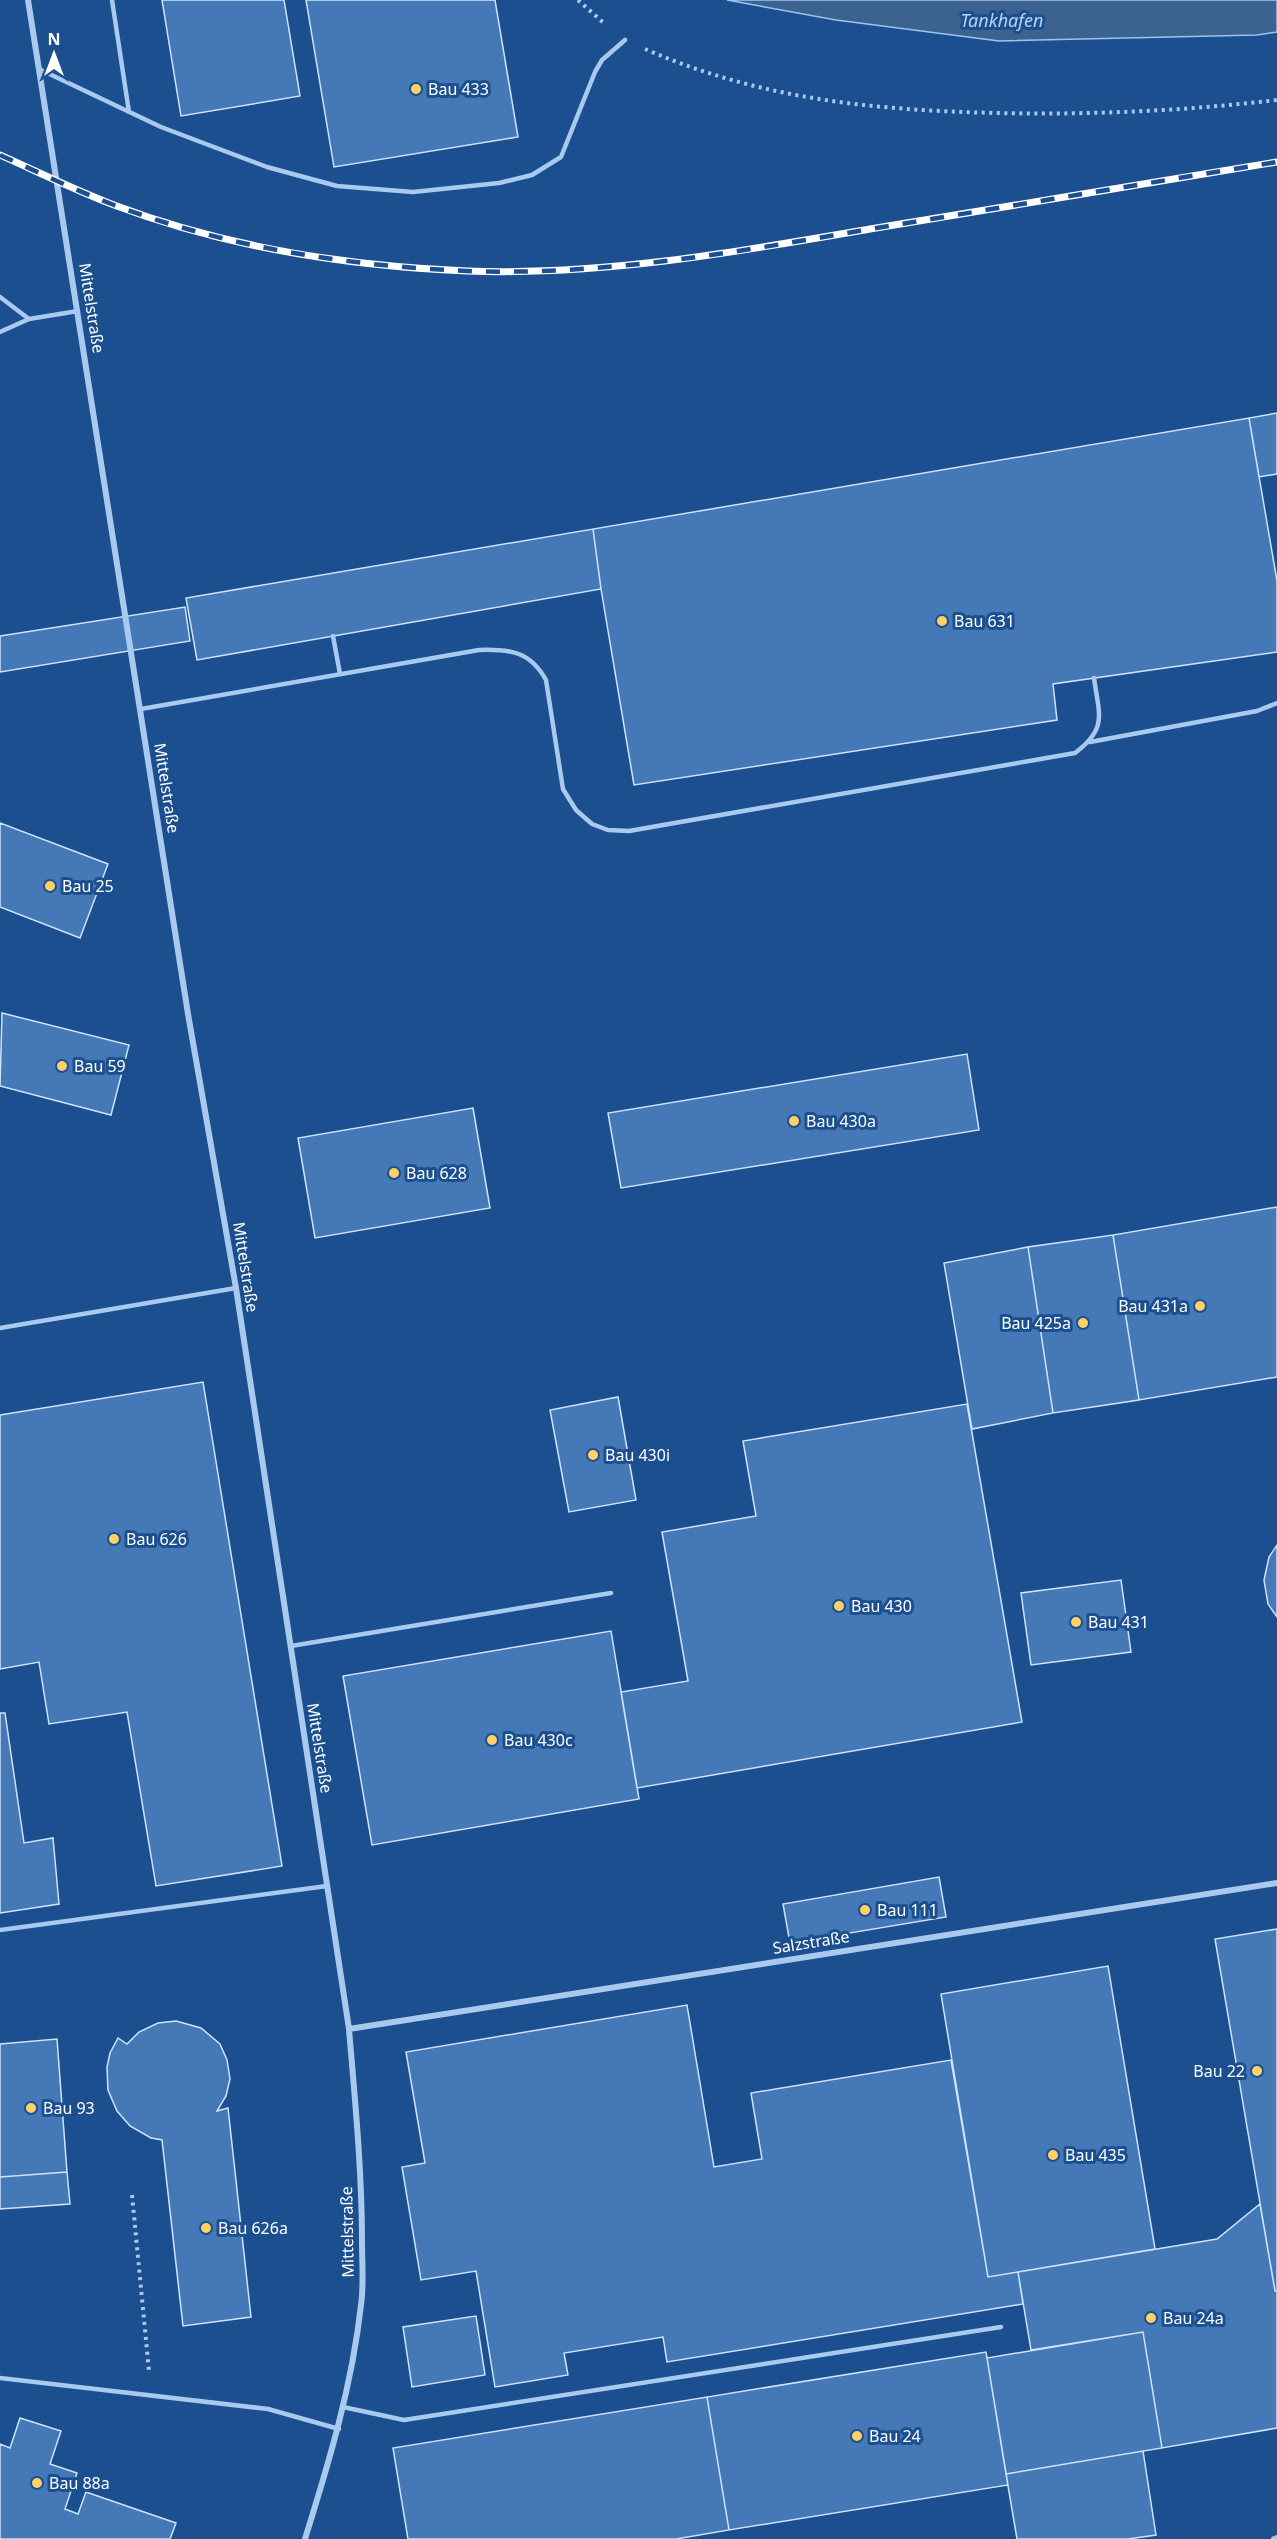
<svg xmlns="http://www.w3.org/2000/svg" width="1277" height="2539" viewBox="0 0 1277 2539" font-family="'Noto Sans',sans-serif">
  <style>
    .water { fill: #3c6290; stroke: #9cc4f0; stroke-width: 1.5 }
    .building { fill: #4478b7; stroke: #cfe3fa; stroke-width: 1.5 }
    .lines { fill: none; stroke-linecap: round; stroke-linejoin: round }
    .path { stroke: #a9c9ee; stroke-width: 4; stroke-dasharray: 3 4.5; stroke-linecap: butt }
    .service { stroke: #a9c9ee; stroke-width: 4.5 }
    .minor { stroke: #a9c9ee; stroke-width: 6 }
    .rail-casing { stroke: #fff; stroke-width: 7 }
    .rail { stroke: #1b4f8f; stroke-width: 4.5; stroke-dasharray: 14; stroke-linecap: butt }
    .poi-dot { fill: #ffd166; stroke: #1b4f8f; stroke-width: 2 }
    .labels { text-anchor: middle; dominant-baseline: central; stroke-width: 6; stroke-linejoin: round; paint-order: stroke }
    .poi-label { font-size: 16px; fill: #fff; stroke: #1b4f8f; text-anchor: start }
    .street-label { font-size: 16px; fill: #fff; stroke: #1b4f8f }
    .water-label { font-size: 18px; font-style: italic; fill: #b5d3f5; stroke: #1b4f8f }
  </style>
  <rect width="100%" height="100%" fill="#1b4f8f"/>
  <path class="water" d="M727 0H1277V32L1257 35 999 41 836 20Z"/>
  <path class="building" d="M162 0H284L300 96 181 116Z
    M306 0H495L518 137 334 167Z
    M1277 413V474L1259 477 1249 418Z
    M1249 418 1277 581V652L1053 684 1057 720 634 785 601 589 593 529Z
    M593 529 601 589 197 660 186 598Z
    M185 607 190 641 0 672V636Z
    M0 823 108 864 80 938 0 907Z
    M2 1013 129 1045 111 1115 0 1086Z
    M967 1054 979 1130 621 1188 608 1113Z
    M473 1108 490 1208 315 1238 298 1138Z
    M1277 1207V1377L1139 1400 1113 1235Z
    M1113 1235 1139 1400 1053 1413 1028 1247Z
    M1028 1247 1053 1413 972 1429 944 1263Z
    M203 1382 282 1866 156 1886 127 1712 49 1724 39 1662 0 1669V1415Z
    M618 1397 636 1500 569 1512 550 1410Z
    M967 1404 1022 1722 637 1788 621 1692 688 1681 662 1532 756 1516 743 1441Z
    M1277 1545V1617L1268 1604 1264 1580 1269 1557Z
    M1121 1580 1131 1652 1031 1665 1021 1593Z
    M611 1631 639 1799 372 1845 343 1676Z
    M0 1713H5L24 1843 53 1838 59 1904 0 1913Z
    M939 1877 946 1917 790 1943 783 1904Z
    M1277 1929V2291H1275L1215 1939Z
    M1108 1966 1155 2249 988 2277 941 1994Z
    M687 2005 714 2167 762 2159 751 2093 951 2060 988 2277 1018 2272 1023 2304 667 2362 663 2337 564 2353 568 2375 495 2387 476 2271 421 2280 402 2167 425 2163 406 2052Z
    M176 2021 201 2028 220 2044 227 2060 230 2079 226 2096 217 2111 228 2108 251 2317 183 2326 162 2140 151 2138 130 2126 117 2111 108 2090 107 2067 110 2053 118 2038 127 2044 139 2032 158 2023Z
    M57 2039 67 2172 0 2177V2044Z
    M67 2172 70 2204 0 2209V2177Z
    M1260 2204 1275 2291H1277V2428L1162 2448 1143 2332 1031 2350 1018 2272 1217 2239Z
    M476 2316 485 2375 412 2387 403 2327Z
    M1143 2332 1162 2448 1006 2474 987 2358Z
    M986 2352 1008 2485 729 2530 707 2397Z
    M707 2397 729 2530 676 2539H408L393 2448Z
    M20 2418 61 2431 50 2464 77 2473 65 2509 78 2514 86 2492 176 2523 170 2539H0V2444L10 2448Z
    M1143 2451 1156 2535 1128 2539H1017L1006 2474Z"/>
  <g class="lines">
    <path class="path" d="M578 0 606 25
      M645 49C760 99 871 110 996 113 1090 115 1183 111 1277 100
      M132 2195 149 2371"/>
    <path class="service" d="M112 0 129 112
      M39 69 161 127 267 167 337 186 413 192 499 183 532 175 561 157 595 72 602 60 625 40
      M0 297 29 319
      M0 332 29 319 78 311
      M333 636 340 674
      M141 709 479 650C510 649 530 651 546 680L563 789 576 810 592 824 608 830 629 831 1075 753C1108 728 1099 715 1094 678
      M1090 742 1257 711 1277 703
      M0 1328 236 1288
      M291 1646 611 1593
      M0 1930 327 1886
      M0 2378 268 2409 339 2429
      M343 2407 404 2420 1001 2327"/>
    <path class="minor" d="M28 0 188 1014 236 1288 349 2029C355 2100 362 2171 362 2242 362 2263 364 2285 361 2305 352 2386 329 2462 305 2539
      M349 2029 1277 1883
      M1274 2539 1277 2538"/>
    <defs>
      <path id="rail" d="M0 155C38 172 75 190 114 205 225 247 348 266 467 271 602 276 737 252 870 229 1006 207 1141 184 1277 162"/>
    </defs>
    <use href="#rail" class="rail-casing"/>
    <use href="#rail" class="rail"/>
  </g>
  <g class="poi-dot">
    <circle cx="416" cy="89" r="6"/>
    <circle cx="942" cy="621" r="6"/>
    <circle cx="50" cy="886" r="6"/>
    <circle cx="62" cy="1066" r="6"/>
    <circle cx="794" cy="1121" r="6"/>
    <circle cx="394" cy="1173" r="6"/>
    <circle cx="1200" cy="1306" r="6"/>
    <circle cx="1083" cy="1323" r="6"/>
    <circle cx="593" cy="1455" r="6"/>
    <circle cx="114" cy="1539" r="6"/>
    <circle cx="839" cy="1606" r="6"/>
    <circle cx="1076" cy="1622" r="6"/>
    <circle cx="492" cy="1740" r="6"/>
    <circle cx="865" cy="1910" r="6"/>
    <circle cx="1257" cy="2071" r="6"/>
    <circle cx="31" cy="2108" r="6"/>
    <circle cx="1053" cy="2155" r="6"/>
    <circle cx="206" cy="2228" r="6"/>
    <circle cx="1151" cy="2318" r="6"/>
    <circle cx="857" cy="2436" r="6"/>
    <circle cx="37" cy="2483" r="6"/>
  </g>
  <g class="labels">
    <g class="poi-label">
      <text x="428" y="89">Bau 433</text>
      <text x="954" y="621">Bau 631</text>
      <text x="62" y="886">Bau 25</text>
      <text x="74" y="1066">Bau 59</text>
      <text x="806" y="1121">Bau 430a</text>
      <text x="406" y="1173">Bau 628</text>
      <text x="1188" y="1306" text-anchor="end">Bau 431a</text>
      <text x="1071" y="1323" text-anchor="end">Bau 425a</text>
      <text x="605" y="1455">Bau 430i</text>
      <text x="126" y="1539">Bau 626</text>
      <text x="851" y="1606">Bau 430</text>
      <text x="1088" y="1622">Bau 431</text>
      <text x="504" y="1740">Bau 430c</text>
      <text x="877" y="1910">Bau 111</text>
      <text x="1245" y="2071" text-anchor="end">Bau 22</text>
      <text x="43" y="2108">Bau 93</text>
      <text x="1065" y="2155">Bau 435</text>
      <text x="218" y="2228">Bau 626a</text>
      <text x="1163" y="2318">Bau 24a</text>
      <text x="869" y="2436">Bau 24</text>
      <text x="49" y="2483">Bau 88a</text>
    </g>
    <g class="street-label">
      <text transform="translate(92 308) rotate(81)">Mittelstraße</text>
      <text transform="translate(167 788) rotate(81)">Mittelstraße</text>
      <text transform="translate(246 1267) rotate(81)">Mittelstraße</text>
      <text transform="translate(320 1748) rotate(81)">Mittelstraße</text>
      <text transform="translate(811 1942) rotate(-9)">Salzstraße</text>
      <text transform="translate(347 2232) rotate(-91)">Mittelstraße</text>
    </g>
    <g class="water-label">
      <text x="1002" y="20">Tankhafen</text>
    </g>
  </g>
  <g transform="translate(54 54)" stroke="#1b4f8f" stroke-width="4.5" paint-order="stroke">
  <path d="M0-4.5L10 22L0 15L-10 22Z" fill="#ffffff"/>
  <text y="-9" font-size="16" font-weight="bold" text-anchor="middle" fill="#ffffff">N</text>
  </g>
</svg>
